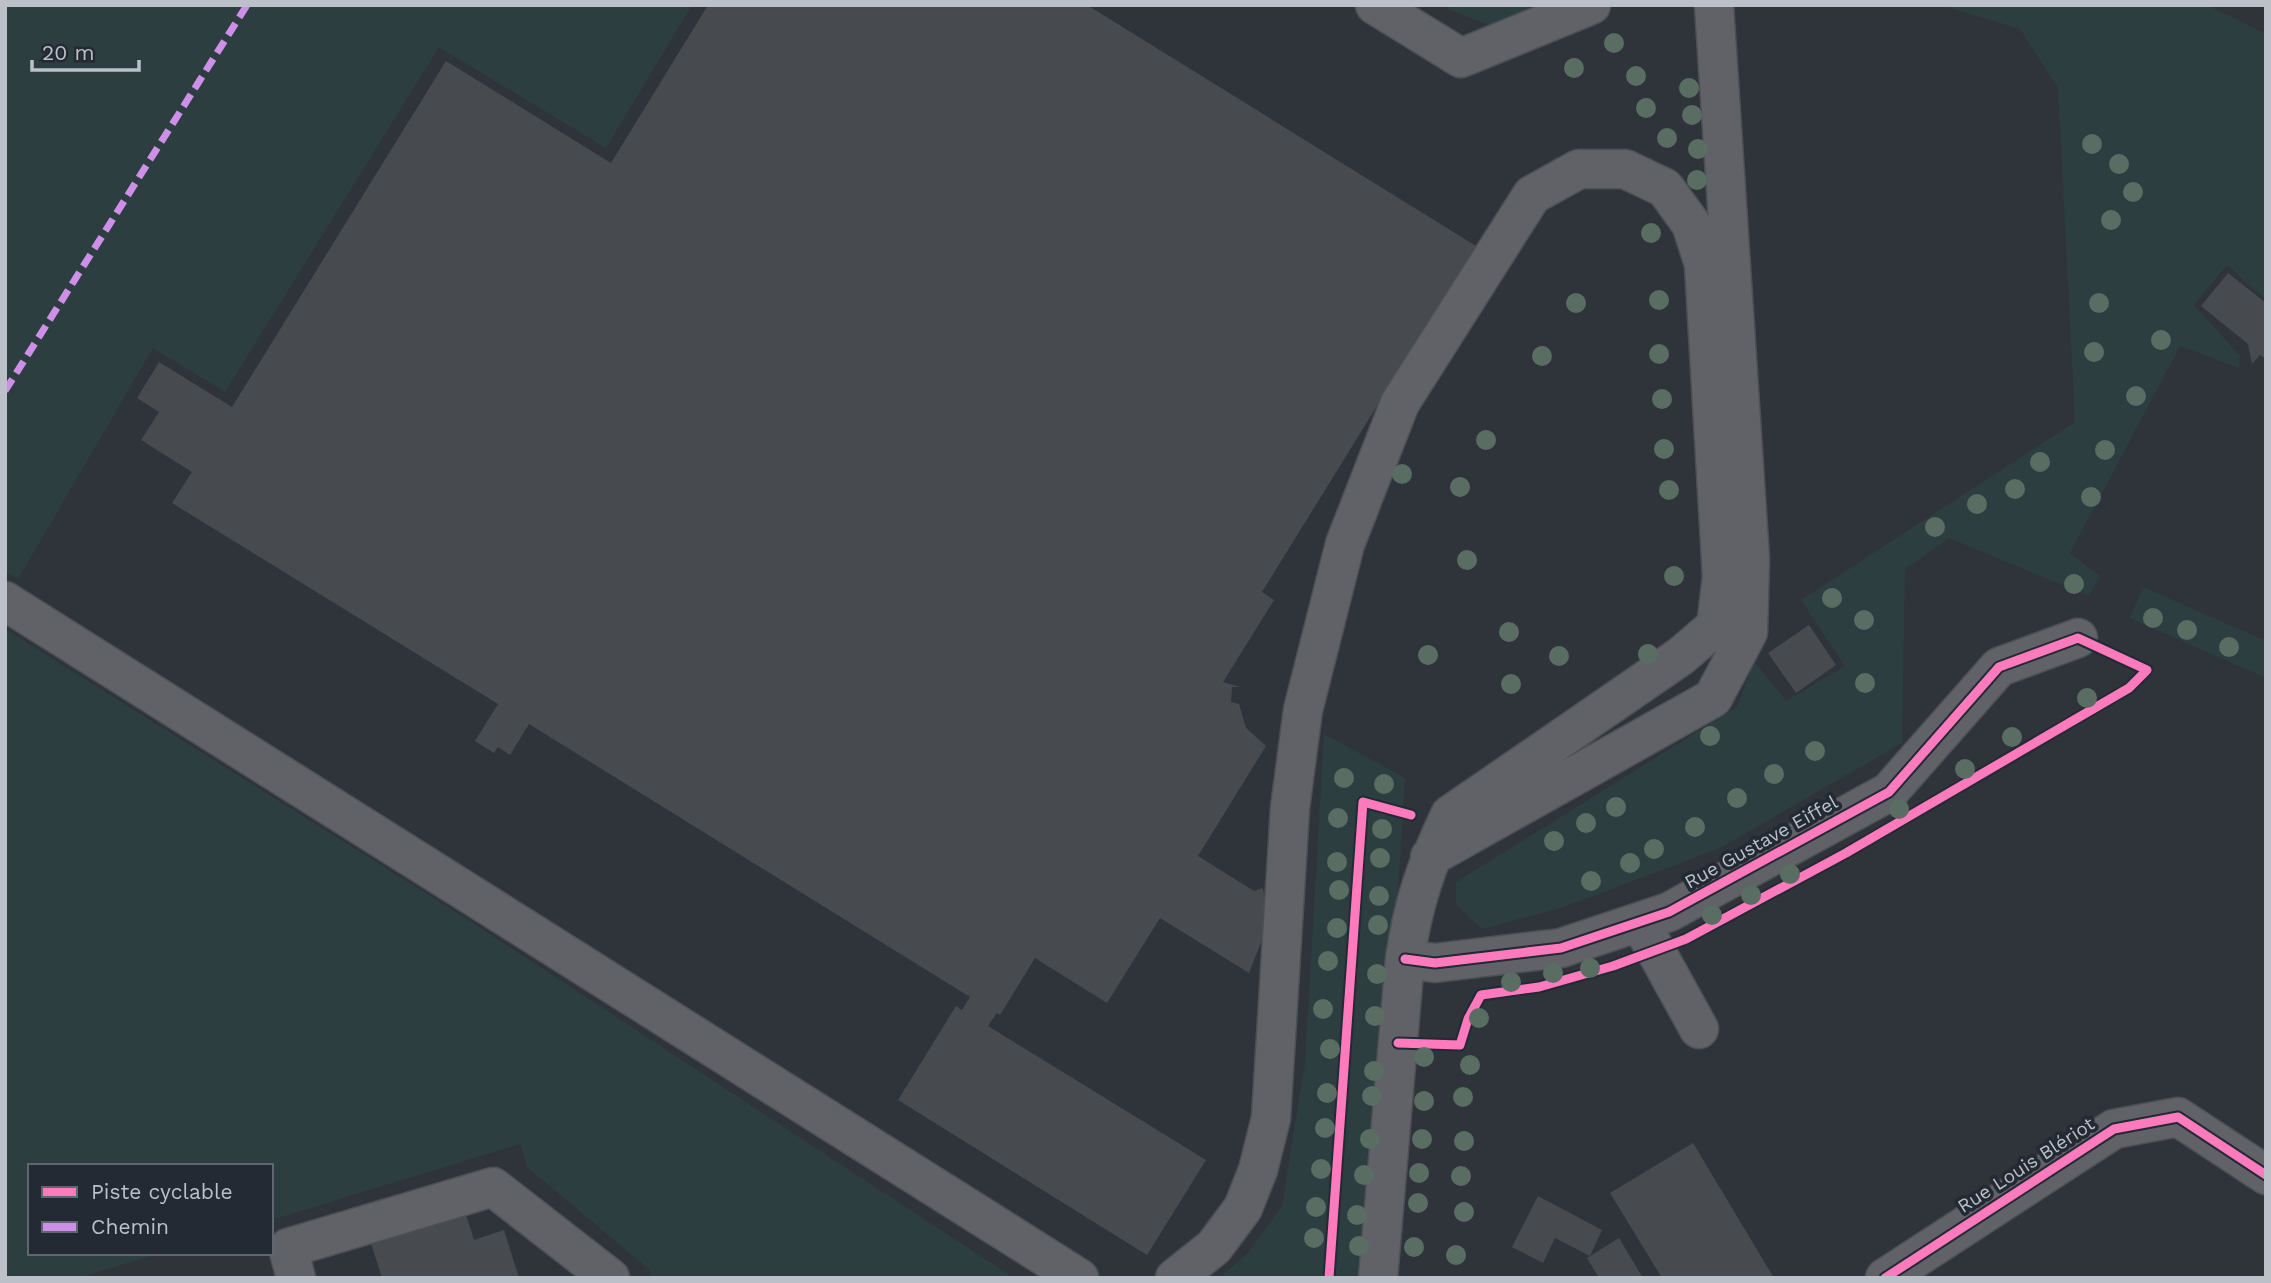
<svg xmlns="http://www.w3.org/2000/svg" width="2271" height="1283" viewBox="0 0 2271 1283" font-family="'Work Sans',sans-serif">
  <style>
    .green { fill: #2d3e40 }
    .building { fill: #474b50 }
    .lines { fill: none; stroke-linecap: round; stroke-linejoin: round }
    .minor-casing { stroke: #4c5055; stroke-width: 41 }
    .minor { stroke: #606268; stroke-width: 38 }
    .quiet { stroke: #ce8fe9; stroke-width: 7; stroke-dasharray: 14 7; stroke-linecap: butt }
    .cycleway-casing { stroke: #232a34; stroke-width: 13 }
    .cycleway { stroke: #fd7abc; stroke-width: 9 }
    .tree { fill: #596d63 }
    .labels { text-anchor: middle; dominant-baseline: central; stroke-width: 7; stroke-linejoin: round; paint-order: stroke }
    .street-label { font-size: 19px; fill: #bbc0c9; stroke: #232a34 }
  </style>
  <rect width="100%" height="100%" fill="#2f343a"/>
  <path class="green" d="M5 5H692L606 148 439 47 225 392 153 348 18 579 5 572Z
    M1451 5H1559L1492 26 1448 9Z
    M1941 5H2207L2266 34V300L2227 265 2194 305 2240 356 2239 368 2180 346 2070 553 2100 576 2089 596 1949 538 1905 569 1902 743 1720 848 1561 908 1482 929 1456 905V882L1737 707 1754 661 1786 701 1845 666 1801 600 2075 422 2058 88 2020 29Z
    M2143 587 2266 641V678L2130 618Z
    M5 629 470 921 1014 1278H652L650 1270 527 1167 520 1144 271 1220V1166H30V1253H161L77 1278H5Z
    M1324 734 1405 778 1374 1278H1219L1247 1254 1282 1206 1305 1063Z"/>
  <path class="building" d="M708 5H1087L1476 246 1262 592 1274 600 1223 682 1240 687H1232L1231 702 1239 704 1246 728 1266 746 1198 856 1254 891 1263 888 1266 910 1265 932 1249 973 1160 918 1107 1003 1035 958 1000 1015 997 1013 988 1026 1206 1160 1147 1255 898 1100 956 1006 962 1010 970 997 529 724 510 755 498 747 494 753 475 741 498 704 172 503 192 472 141 440 159 412 137 398 159 362 232 407 446 61 611 163Z
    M2228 273 2266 303V359L2260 355 2252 364 2248 344 2201 306Z
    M1809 625 1836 665 1796 693 1768 653Z
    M1693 1143 1774 1278H1662L1610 1193Z
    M1538 1196 1602 1230 1590 1256 1555 1238 1543 1263 1512 1247Z
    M464 1208 474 1240 504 1230 519 1278H382L369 1237Z
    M1619 1238 1643 1278H1599L1587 1258Z"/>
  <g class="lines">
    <defs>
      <path id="minor" d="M1375 5 1461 58 1591 5
        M5 601 1079 1278
        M1430 857 1713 698 1748 632 1750 559 1714 5
        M1640 922 1699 1029
        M1405 959 1435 963 1561 948 1669 912 1889 792 1999 667 2078 638
        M296 1278 288 1248 493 1187 610 1278
        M1175 1278 1214 1247 1243 1208 1258 1170 1271 1118 1290 808 1303 710 1345 544 1400 403 1532 195 1579 169H1625L1665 188 1691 224 1704 264 1722 577 1716 626 1681 656 1450 815C1426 866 1413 903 1405 959L1378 1278
        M1885 1278 2114 1129 2178 1117 2266 1175"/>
    </defs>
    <use href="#minor" class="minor-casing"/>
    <use href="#minor" class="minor"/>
    <path class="quiet" d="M5 391 247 5"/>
    <defs>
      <path id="cycleway" d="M1398 1043 1460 1045 1468 1019 1481 995 1539 987 1613 966 1686 939 1846 853 2129 688 2147 670 2078 638 1999 667 1889 792 1669 912 1561 948 1435 963 1405 959
        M1329 1278 1363 802 1411 815
        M1885 1278 2114 1129 2178 1117 2266 1175"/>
    </defs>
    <use href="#cycleway" class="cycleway-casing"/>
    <use href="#cycleway" class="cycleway"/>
  </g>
  <g class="tree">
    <circle cx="1614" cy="43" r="10"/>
    <circle cx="1574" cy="68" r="10"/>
    <circle cx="1636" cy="76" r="10"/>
    <circle cx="1689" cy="88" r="10"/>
    <circle cx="1646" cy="108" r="10"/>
    <circle cx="1692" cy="115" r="10"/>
    <circle cx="1667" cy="138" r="10"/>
    <circle cx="2092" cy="144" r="10"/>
    <circle cx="1698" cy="149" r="10"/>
    <circle cx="2119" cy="164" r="10"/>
    <circle cx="1697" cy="180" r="10"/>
    <circle cx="2133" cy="192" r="10"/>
    <circle cx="2111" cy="220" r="10"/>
    <circle cx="1651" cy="233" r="10"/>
    <circle cx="1659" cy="300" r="10"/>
    <circle cx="1576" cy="303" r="10"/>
    <circle cx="2099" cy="303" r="10"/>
    <circle cx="2161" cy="340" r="10"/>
    <circle cx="2094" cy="352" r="10"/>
    <circle cx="1659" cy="354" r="10"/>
    <circle cx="1542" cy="356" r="10"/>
    <circle cx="2136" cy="396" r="10"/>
    <circle cx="1662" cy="399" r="10"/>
    <circle cx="1486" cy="440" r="10"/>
    <circle cx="1664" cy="449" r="10"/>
    <circle cx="2105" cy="450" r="10"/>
    <circle cx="2040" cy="462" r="10"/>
    <circle cx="1402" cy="474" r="10"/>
    <circle cx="1460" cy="487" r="10"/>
    <circle cx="2015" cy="489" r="10"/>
    <circle cx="1669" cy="490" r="10"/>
    <circle cx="2091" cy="497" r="10"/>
    <circle cx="1977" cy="504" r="10"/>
    <circle cx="1935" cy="527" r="10"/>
    <circle cx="1467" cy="560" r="10"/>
    <circle cx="1674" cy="576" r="10"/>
    <circle cx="2074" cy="584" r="10"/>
    <circle cx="1832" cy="598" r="10"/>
    <circle cx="2153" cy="618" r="10"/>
    <circle cx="1864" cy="620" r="10"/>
    <circle cx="2187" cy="630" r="10"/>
    <circle cx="1509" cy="632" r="10"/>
    <circle cx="2229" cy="647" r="10"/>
    <circle cx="1648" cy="654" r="10"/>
    <circle cx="1428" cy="655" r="10"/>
    <circle cx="1559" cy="656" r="10"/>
    <circle cx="1865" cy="683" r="10"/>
    <circle cx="1511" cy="684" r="10"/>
    <circle cx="2087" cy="698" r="10"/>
    <circle cx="1710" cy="736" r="10"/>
    <circle cx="2012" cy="737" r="10"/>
    <circle cx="1815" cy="751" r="10"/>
    <circle cx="1965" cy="769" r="10"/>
    <circle cx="1774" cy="774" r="10"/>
    <circle cx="1344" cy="778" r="10"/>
    <circle cx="1384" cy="784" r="10"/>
    <circle cx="1737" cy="798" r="10"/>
    <circle cx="1616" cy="807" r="10"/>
    <circle cx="1899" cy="809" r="10"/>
    <circle cx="1338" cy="818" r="10"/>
    <circle cx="1586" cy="823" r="10"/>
    <circle cx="1695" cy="827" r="10"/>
    <circle cx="1382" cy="829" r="10"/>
    <circle cx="1554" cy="841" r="10"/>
    <circle cx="1654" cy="849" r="10"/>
    <circle cx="1380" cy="858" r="10"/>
    <circle cx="1337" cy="862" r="10"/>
    <circle cx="1630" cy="863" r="10"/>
    <circle cx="1790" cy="874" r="10"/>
    <circle cx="1591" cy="881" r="10"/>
    <circle cx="1339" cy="890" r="10"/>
    <circle cx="1751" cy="895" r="10"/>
    <circle cx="1379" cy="896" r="10"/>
    <circle cx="1712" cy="915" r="10"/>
    <circle cx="1378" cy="925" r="10"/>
    <circle cx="1337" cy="928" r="10"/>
    <circle cx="1328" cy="961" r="10"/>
    <circle cx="1590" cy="968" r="10"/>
    <circle cx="1553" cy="973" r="10"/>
    <circle cx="1377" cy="974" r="10"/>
    <circle cx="1511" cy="982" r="10"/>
    <circle cx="1323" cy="1009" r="10"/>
    <circle cx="1375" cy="1016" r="10"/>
    <circle cx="1479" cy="1018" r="10"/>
    <circle cx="1330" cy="1049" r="10"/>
    <circle cx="1424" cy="1057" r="10"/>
    <circle cx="1470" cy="1065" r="10"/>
    <circle cx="1374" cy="1071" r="10"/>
    <circle cx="1327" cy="1093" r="10"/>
    <circle cx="1372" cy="1096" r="10"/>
    <circle cx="1463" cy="1097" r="10"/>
    <circle cx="1424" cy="1101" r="10"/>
    <circle cx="1325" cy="1128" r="10"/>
    <circle cx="1370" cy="1139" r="10"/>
    <circle cx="1422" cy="1139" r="10"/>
    <circle cx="1464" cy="1141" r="10"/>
    <circle cx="1321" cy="1169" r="10"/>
    <circle cx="1419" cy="1173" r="10"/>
    <circle cx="1364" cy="1175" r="10"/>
    <circle cx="1461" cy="1176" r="10"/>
    <circle cx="1418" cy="1203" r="10"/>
    <circle cx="1316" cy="1207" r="10"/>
    <circle cx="1464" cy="1212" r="10"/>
    <circle cx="1357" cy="1215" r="10"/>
    <circle cx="1314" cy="1238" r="10"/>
    <circle cx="1359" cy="1246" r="10"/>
    <circle cx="1414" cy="1247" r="10"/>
    <circle cx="1456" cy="1255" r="10"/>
  </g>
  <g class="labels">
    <g class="street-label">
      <text transform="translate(1761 842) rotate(-29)">Rue Gustave Eiffel</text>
      <text transform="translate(2026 1165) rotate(-33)">Rue Louis Blériot</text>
    </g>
  </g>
  <rect width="2271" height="1283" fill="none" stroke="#bbc0c9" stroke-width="14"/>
  <rect x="28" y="1164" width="245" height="91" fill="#232a34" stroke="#606670" stroke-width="2"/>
  <rect x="42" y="1187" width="35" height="10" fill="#fd7abc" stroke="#606670" stroke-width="2"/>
  <text x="91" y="1199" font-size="21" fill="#bbc0c9">Piste cyclable</text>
  <rect x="42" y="1222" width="35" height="10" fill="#ce8fe9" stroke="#606670" stroke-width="2"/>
  <text x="91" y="1234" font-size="21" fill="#bbc0c9">Chemin</text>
  <path d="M32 60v10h107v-10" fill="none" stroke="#bbc0c9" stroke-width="3.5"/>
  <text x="42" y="60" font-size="21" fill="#bbc0c9" stroke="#232a34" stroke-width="5" paint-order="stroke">20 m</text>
</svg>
